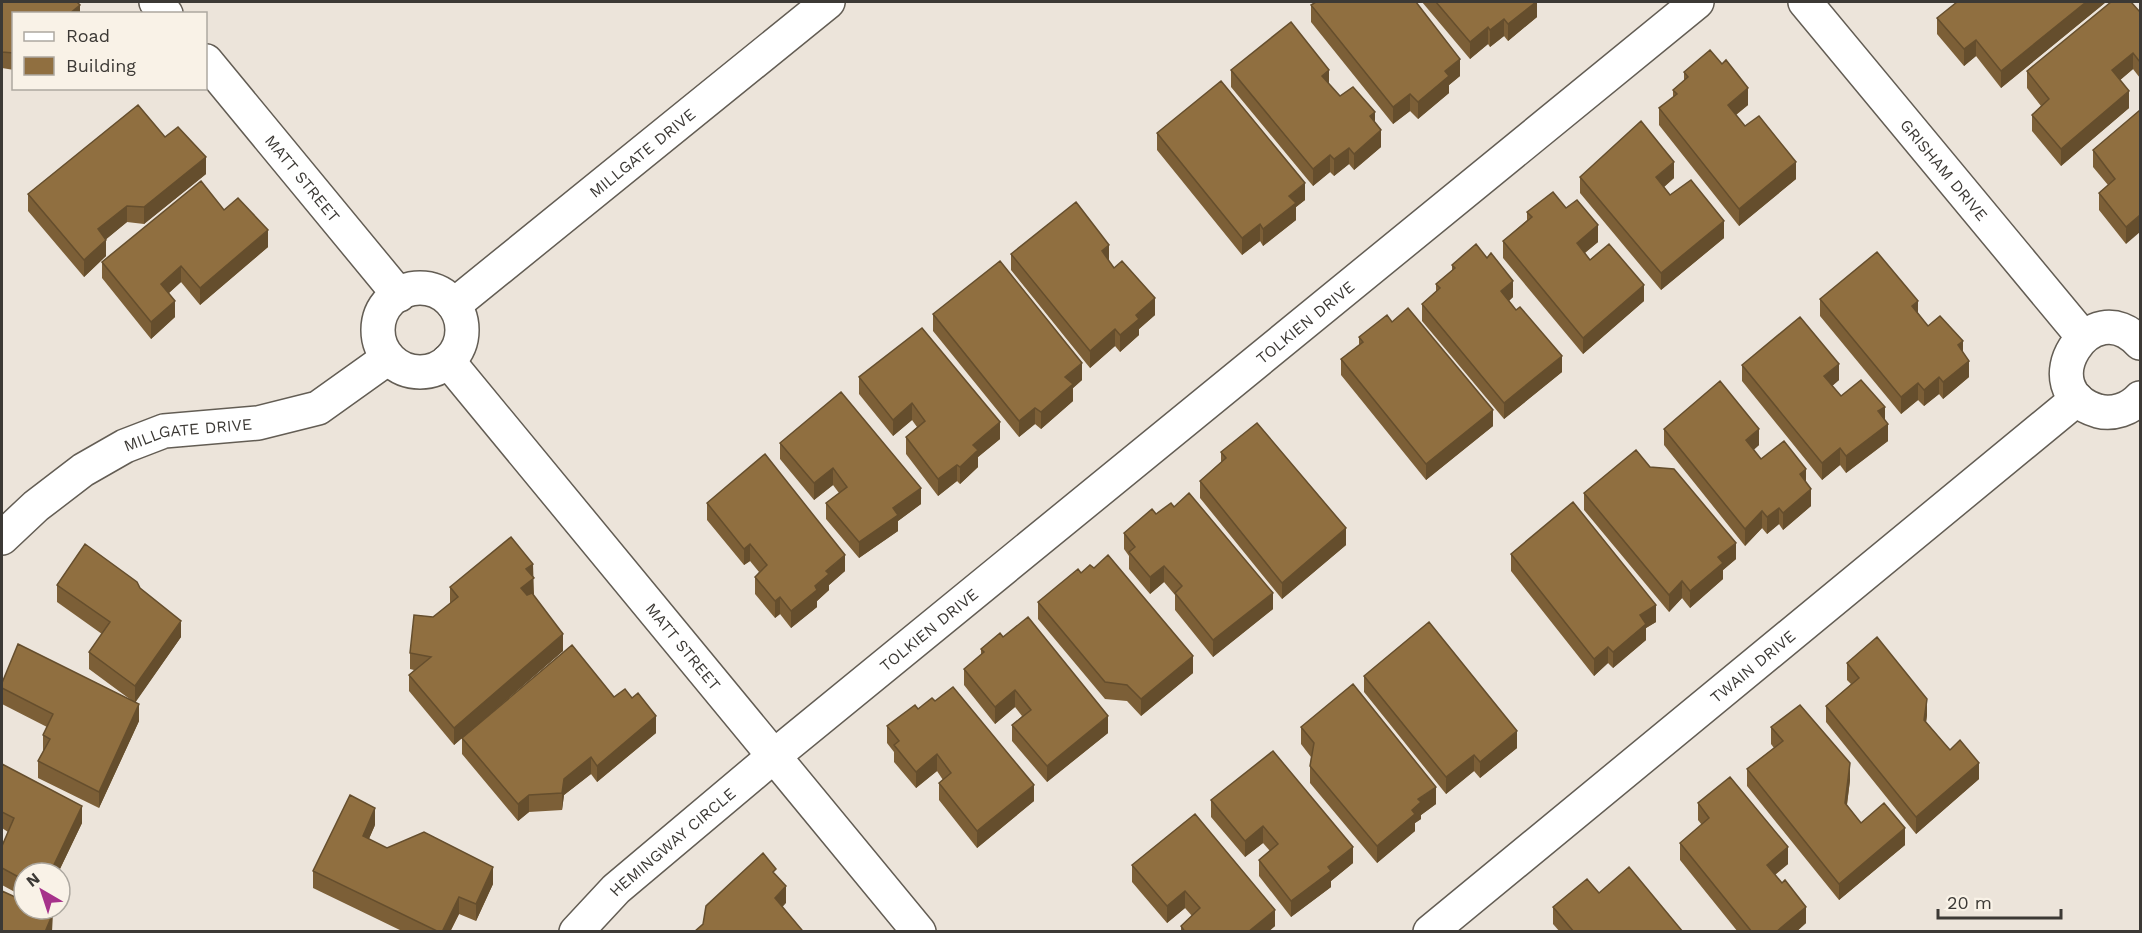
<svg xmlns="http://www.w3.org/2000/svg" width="2142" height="933" viewBox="0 0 2142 933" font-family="'Work Sans',sans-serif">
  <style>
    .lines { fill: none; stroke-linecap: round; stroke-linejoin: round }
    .street-casing { stroke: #635d54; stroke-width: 36 }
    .street { stroke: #fff; stroke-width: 33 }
    .wall { fill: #7c5f37 }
    .shaded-wall { fill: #654e2d }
    .building { fill: #906f40; stroke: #654e2d; stroke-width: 1.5 }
    .labels { text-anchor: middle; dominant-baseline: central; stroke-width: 6; stroke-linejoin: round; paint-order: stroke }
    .street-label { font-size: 16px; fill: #3c3935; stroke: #f9f2e7 }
  </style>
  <rect width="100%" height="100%" fill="#ece4da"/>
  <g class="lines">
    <defs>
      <g id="street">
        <path d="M156 2 166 14"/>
        <path id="s1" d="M1805 2 2083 337"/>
        <path id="s2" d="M206 61 399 295"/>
        <circle cx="420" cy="330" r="42"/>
        <path id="s3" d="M454 305 828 2"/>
        <path d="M2140 343C2091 289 2027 390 2098 411 2113 415 2130 409 2140 398"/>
        <path id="s4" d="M448 361 919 932"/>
        <path id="s5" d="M2 538 36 506 83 470 125 446 164 431 258 423 318 408 388 358"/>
        <path id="s6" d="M576 932 616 889 774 756 1697 2"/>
        <path id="s7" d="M1430 932 2077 399"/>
      </g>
    </defs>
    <use href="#street" class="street-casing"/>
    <use href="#street" class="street"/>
  </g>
  <path class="wall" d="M2 2 80 14H14V70L2 68Z
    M1422 2H1537V17L1508 41 1504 36 1490 47 1488 44 1470 59Z
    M2106 2 2001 88 1976 56 1964 66 1937 34V18Z
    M1311 5 1460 76 1449 85V93L1418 119 1410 111 1393 124 1311 22Z
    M2140 12V78L2133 69 2120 80 2129 108 2061 166 2032 131V115L2041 106 2027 88V71Z
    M1231 70 1340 96 1375 123 1381 147 1354 170 1349 164 1334 176 1330 172 1313 186 1231 87Z
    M1684 72 1748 105 1736 115 1745 126 1796 179 1739 226 1659 125V108L1673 98V90L1684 81Z
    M2140 110 2126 244 2099 210V193L2108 185 2093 167V150Z
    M1157 133 1305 200 1296 207V220L1263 246 1260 241 1242 255 1157 150Z
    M165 137 206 174 144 224 127 222 106 239V256L84 277 28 211V194Z
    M1580 177 1674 178 1664 187 1670 195 1724 238 1661 290 1580 193Z
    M1566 208 1598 242 1585 253 1590 260 1644 301 1583 354 1503 258V241L1527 220V212Z
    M224 210 268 247 200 305 181 282 169 293 175 317 151 339 102 278V262Z
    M1011 254 1109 262 1155 315 1139 329V335L1120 352 1115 346 1090 368 1011 270Z
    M1452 265 1513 297 1509 301 1562 372 1504 419 1422 321V304L1436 292V284L1452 271Z
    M1820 299 1918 313 1928 326 1963 352 1969 377 1943 399 1939 394 1924 406 1918 400 1901 414 1820 316Z
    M933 314 1082 380 1073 388V401L1041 429 1035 424 1019 437 933 331Z
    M1392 322 1493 426 1426 480 1341 375V359L1359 345V337Z
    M1742 365 1839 380 1832 386 1841 396 1885 420 1888 441 1846 473 1840 465 1822 480 1742 381Z
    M859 377 1000 439 978 457V467L960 484 957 481 938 496 906 454V437L917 427 912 420 893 436 859 394Z
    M1664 429 1759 445 1753 450 1761 459 1806 482 1811 506 1783 530 1779 524 1767 534 1762 528 1745 546 1664 445Z
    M780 443 921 504 898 521V531L859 558 826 519V503L839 493 833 485 814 500 780 459Z
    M1221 452 1346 545 1282 599 1200 498V481L1221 462Z
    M1650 467 1736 559 1723 570V579L1690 608 1682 598 1669 612 1584 510V493Z
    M707 503 845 571 829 585V590L817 601V607L791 628 780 614 775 618 755 594V577L759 572 750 561 744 565 707 520Z
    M1156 514 1273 609 1213 657 1175 610V595L1164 582 1150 594 1129 569V556L1124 549V533Z
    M1511 554 1656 622 1646 628V640L1613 668 1608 663 1594 676 1511 571Z
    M1081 573 1193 673 1141 716 1127 701 1105 699 1038 619V602Z
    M533 576V595L563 651 481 722 614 697 656 733 597 782 591 774 564 795 562 810 529 812 518 821 462 754V738L454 745 409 691V675L414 670 410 669V653L433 617 450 604V587Z
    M57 585 140 588 181 637 135 702 139 721 99 808 38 778V761L43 752V735L47 727 2 704V683L131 700 89 669V652L102 634 57 602Z
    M1003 637 1108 733 1047 782 1012 741V725L1022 716 1015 707 995 724 964 685V669L981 655V649Z
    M1847 663 1927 715 1926 722 1950 750 1979 779 1916 834 1826 722V706L1851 684 1847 680Z
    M1364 676 1517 748 1480 778 1474 771 1446 794 1364 692Z
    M918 709 1034 801 977 848 939 800V783L943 780 937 771 916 788 894 762V752L887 743V726Z
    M1301 727 1436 804 1421 815V819L1415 823V831L1377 863 1310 783V766L1311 757 1301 744Z
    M1771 727 1850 780 1847 805 1861 823 1905 845 1839 900 1747 786V769L1774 748 1771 744Z
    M2 764 82 823 58 873H24V897L2 885V846L8 832 2 828Z
    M1211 800 1353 863 1331 881V887L1291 917 1259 876V860L1270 851 1263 843 1245 857 1211 817Z
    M1698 803 1788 864 1775 875 1782 883 1806 923 1796 932H1738L1680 860V843L1702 825 1698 820Z
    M375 825 369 839 387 848 493 884 476 921 459 914 450 932H404L313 888V871Z
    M1132 865 1275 926 1268 932H1181V926L1192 916 1185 908 1167 923 1132 882Z
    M1599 893 1683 932H1560L1553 924V907Z"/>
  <path class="shaded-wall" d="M1536 2H1537V17L1508 41V24Z
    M2086 2H2106L2001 88V71Z
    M80 5V14H69Z
    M1504 19V36L1490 47V30Z
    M1488 27V44L1470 59V42Z
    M1976 40V56L1964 66V49Z
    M2133 53V69L2112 87V70Z
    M1460 59V76L1449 85V93L1418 119V102L1445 71Z
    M1329 70V87L1322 76Z
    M1748 88V105L1728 121V105Z
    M2129 91V108L2061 166V149Z
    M1410 94V111L1393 124V107Z
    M1375 112V128L1370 116Z
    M1381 130V147L1354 170V154Z
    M1349 148V164L1334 176V159Z
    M1330 155V172L1313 186V169Z
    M206 157V174L144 224V207Z
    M1674 162V178L1656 194V177Z
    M1796 162V179L1739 226V209Z
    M1305 183V200L1296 207V220L1263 246V229L1289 196Z
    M127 206V222L98 246V229Z
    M2140 215V232L2126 244V227Z
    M1724 221V238L1661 290V273Z
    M1260 224V241L1242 255V238Z
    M1598 225V242L1577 259V243Z
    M268 230V247L200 305V288Z
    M106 240V256L84 277V260Z
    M1109 245V262L1102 251Z
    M181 266V282L161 300V284Z
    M1513 281V297L1501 308V291Z
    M1644 285V301L1583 354V338Z
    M1155 298V315L1139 329V335L1120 352V335L1136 315Z
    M175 301V317L151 339V322Z
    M1918 301V317L1912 306Z
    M1115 329V346L1090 368V351Z
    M1963 341V358L1958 345Z
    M1562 356V372L1504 419V403Z
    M1969 361V377L1943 399V382Z
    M1082 363V380L1073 388V401L1041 429V412L1065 377Z
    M1839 364V380L1824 393V376Z
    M1939 377V394L1924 406V390Z
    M1918 383V400L1901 414V397Z
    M912 403V420L893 436V420Z
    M1885 407V424L1878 411Z
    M1035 408V424L1019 437V421Z
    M1493 410V426L1426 480V464Z
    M1000 422V439L978 457V467L960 484V467L973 445Z
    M1888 424V441L1846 473V456Z
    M1759 429V445L1746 457V440Z
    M1840 448V465L1822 480V463Z
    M957 465V481L938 496V479Z
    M833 468V485L814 500V483Z
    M1806 469V486L1800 474Z
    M921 488V504L898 521V531L859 558V542L893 508Z
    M1811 489V506L1783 530V513Z
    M1779 508V524L1767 534V517Z
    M1762 511V528L1745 546V529Z
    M1346 528V545L1282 599V583Z
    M1736 543V559L1723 570V579L1690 608V591L1718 557Z
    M750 544V561L744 565V549Z
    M845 555V571L829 585V590L817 601V607L791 628V611L815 586 826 571Z
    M533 564 534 594 521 604V588L526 569Z
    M1164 566V582L1150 594V577Z
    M1682 581V598L1669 612V595Z
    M1273 593V609L1213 657V640Z
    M780 597V614L775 618V601Z
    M1656 605V622L1646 628V640L1613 668V652L1640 615Z
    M181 621V637L135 703V686Z
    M563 634V651L454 745V728Z
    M1608 647V663L1594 676V659Z
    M1193 656V673L1141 716V699Z
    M1015 690V707L995 724V707Z
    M1927 699V715L1924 737V720Z
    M139 704V721L99 808V792Z
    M656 716V733L597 782V766Z
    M1108 716V733L1047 782V766Z
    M1517 731V748L1480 778V762Z
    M937 754V771L916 788V772Z
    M1474 755V771L1446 794V777Z
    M591 757V774L564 795 562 810V793L564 779Z
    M1850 763V780L1845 819V803Z
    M1979 763V779L1916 834V817Z
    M1034 785V801L977 848V831Z
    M1436 787V804L1421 815V819L1415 823V831L1377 863V846L1412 810 1418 799Z
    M529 795V812L518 821V804Z
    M82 806V823L58 873H50Z
    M375 808V825L363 852V836Z
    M1263 826V843L1245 857V841Z
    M1905 828V845L1839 900V884Z
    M1353 847V863L1331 881V887L1291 917V901L1328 867Z
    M1788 847V864L1767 881V865Z
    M493 867V884L476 921V904Z
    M786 886V903L775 915V898Z
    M1185 891V908L1167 923V906Z
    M459 897V914L450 932H442Z
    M1806 907V923L1796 932H1776Z
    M1275 910V926L1268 932H1248Z
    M53 913 52 932H45Z"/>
  <path class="building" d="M2 2H77L80 5 69 14H14V53L2 52Z
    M1316 2H1416L1460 59 1445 71 1449 76 1418 102 1410 94 1393 107 1311 5Z
    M1436 2H1536L1508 24 1504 19 1490 30 1488 27 1470 42Z
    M1957 2H2086L2001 71 1976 40 1964 49 1937 18Z
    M2111 2H2131L2140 12V62L2133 53 2112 70 2129 91 2061 149 2032 115 2049 99 2027 71Z
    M1291 22 1329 70 1322 76 1340 96 1353 87 1375 112 1370 116 1381 130 1354 154 1349 148 1334 159 1330 155 1313 169 1231 70Z
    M1710 50 1722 64 1726 60 1748 88 1728 105 1745 126 1759 116 1796 162 1739 209 1659 108 1677 94 1673 90 1688 77 1684 72Z
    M1221 81 1305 183 1289 196 1296 203 1263 229 1260 224 1242 238 1157 133Z
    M138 105 165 137 178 127 206 157 144 207 127 206 98 229 106 240 84 260 28 194Z
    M2140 110V215L2126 227 2099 193 2115 179 2093 150Z
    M1641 121 1674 162 1656 177 1670 195 1691 180 1724 221 1661 273 1580 177Z
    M201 181 224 210 238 198 268 230 200 288 181 266 161 284 175 301 151 322 102 262Z
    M1553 192 1566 208 1577 200 1598 225 1577 243 1590 260 1609 244 1644 285 1583 338 1503 241 1532 217 1527 212Z
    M1076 202 1109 245 1102 251 1114 268 1122 261 1155 298 1136 315 1139 319 1120 335 1115 329 1090 351 1011 254Z
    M1476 244 1487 258 1491 253 1513 281 1501 291 1516 310 1520 307 1562 356 1504 403 1422 304 1440 288 1436 284 1455 268 1452 265Z
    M1877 252 1918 301 1912 306 1928 326 1940 316 1963 341 1958 345 1969 361 1943 382 1939 377 1924 390 1918 383 1901 397 1820 299Z
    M1000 261 1082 363 1065 377 1073 384 1041 412 1035 408 1019 421 933 314Z
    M1408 308 1493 410 1426 464 1341 359 1363 342 1359 337 1387 315 1392 322Z
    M1800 317 1839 364 1824 376 1841 396 1861 380 1885 407 1878 411 1888 424 1846 456 1840 448 1822 463 1742 365Z
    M922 328 1000 422 973 445 978 450 960 467 957 465 938 479 906 437 925 421 912 403 893 420 859 377Z
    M1720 381 1759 429 1746 440 1761 459 1784 441 1806 469 1800 474 1811 489 1783 513 1779 508 1767 517 1762 511 1745 529 1664 429Z
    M841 392 921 488 893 508 898 515 859 542 826 503 847 487 833 468 814 483 780 443Z
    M1257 423 1346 528 1282 583 1200 481 1226 458 1221 452Z
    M1636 450 1650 467 1674 469 1736 543 1718 557 1723 563 1690 591 1682 581 1669 595 1584 493Z
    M765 454 845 555 826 571 829 574 815 586 817 590 791 611 780 597 775 601 755 577 767 565 750 544 744 549 707 503Z
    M1189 493 1273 593 1213 640 1175 593 1182 586 1164 566 1150 577 1129 552 1135 547 1124 533 1152 509 1156 514 1171 503 1174 507Z
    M1573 502 1656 605 1640 615 1646 624 1613 652 1608 647 1594 659 1511 554Z
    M511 537 533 564 526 569 534 578 521 588 527 595 532 593 563 634 454 728 409 675 431 657 410 653 414 615 433 617 458 597 450 587Z
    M85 544 137 582 140 588 181 621 135 686 89 652 110 622 57 585Z
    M1108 555 1193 656 1141 699 1127 685 1105 682 1038 602 1078 569 1081 573 1090 565 1094 568Z
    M1028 617 1108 716 1047 766 1012 725 1031 710 1015 690 995 707 964 669 984 652 981 649 1000 633 1003 637Z
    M1429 622 1517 731 1480 762 1474 755 1446 777 1364 676Z
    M1877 637 1927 699 1924 720 1950 750 1960 740 1979 763 1916 817 1826 706 1859 678 1847 663Z
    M18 644 139 704 99 792 38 761 50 739 43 735 53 714 2 688V683Z
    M572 645 614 697 625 689 632 698 638 693 656 716 597 766 591 757 564 779 562 793 529 795 518 804 462 738Z
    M1353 684 1436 787 1418 799 1421 802 1412 810 1415 814 1377 846 1310 766 1314 743 1301 727Z
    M953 687 1034 785 977 831 939 783 951 773 937 754 916 772 894 745 899 741 887 726 915 705 918 709 932 698 935 701Z
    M1800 705 1850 763 1845 803 1861 823 1884 803 1905 828 1839 884 1747 769 1783 741 1771 727Z
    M1273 751 1353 847 1328 867 1331 871 1291 901 1259 860 1278 844 1263 826 1245 841 1211 800Z
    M2 764 82 806 50 873H24V880L2 868V846L14 818 2 812Z
    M1730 777 1788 847 1767 865 1782 883 1785 880 1806 907 1776 932H1752L1680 843 1709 818 1698 803Z
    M350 795 375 808 363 836 387 848 424 832 493 867 476 904 459 897 442 932H439L313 871Z
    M1195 814 1275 910 1248 932H1185L1181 926 1200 908 1185 891 1167 906 1132 865Z
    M763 853 776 869 773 872 786 886 775 898 802 930 801 932H694L703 924 706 906Z
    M1629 867 1683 932H1574L1553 907 1587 879 1599 893Z
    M2 891 24 901V909H42L53 913 45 932H2Z"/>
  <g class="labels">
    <g class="street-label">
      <text stroke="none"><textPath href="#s3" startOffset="242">MILLGATE DRIVE</textPath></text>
      <text stroke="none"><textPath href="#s1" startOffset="218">GRISHAM DRIVE</textPath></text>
      <text stroke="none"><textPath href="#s2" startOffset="152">MATT STREET</textPath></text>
      <text stroke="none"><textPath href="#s6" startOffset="951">TOLKIEN DRIVE</textPath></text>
      <text stroke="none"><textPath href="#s5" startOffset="219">MILLGATE DRIVE</textPath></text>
      <text stroke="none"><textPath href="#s6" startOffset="465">TOLKIEN DRIVE</textPath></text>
      <text stroke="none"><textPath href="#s4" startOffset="370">MATT STREET</textPath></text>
      <text stroke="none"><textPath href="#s7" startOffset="418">TWAIN DRIVE</textPath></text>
      <text stroke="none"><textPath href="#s6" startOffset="132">HEMINGWAY CIRCLE</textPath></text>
    </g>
  </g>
  <rect width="2142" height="933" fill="none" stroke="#3c3935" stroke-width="6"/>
  <rect x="12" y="12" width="195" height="78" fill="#f9f2e7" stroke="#ada8a0" stroke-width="1.5"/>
  <rect x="24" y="32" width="30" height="9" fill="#ffffff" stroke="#ada8a0" stroke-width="1.5"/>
  <text x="66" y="42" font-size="18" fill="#3c3935">Road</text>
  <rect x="24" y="57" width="30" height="18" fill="#906f40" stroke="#ada8a0" stroke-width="1.5"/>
  <text x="66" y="72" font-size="18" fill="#3c3935">Building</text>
  <g transform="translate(42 891) rotate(321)"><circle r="28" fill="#f9f2e7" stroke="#ada8a0" stroke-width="1.5"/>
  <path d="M0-4.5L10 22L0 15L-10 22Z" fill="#a6328b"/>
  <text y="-9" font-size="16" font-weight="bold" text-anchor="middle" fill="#3c3935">N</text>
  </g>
  <path d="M1938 909v9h123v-9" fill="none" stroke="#3c3935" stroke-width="3"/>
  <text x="1947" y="909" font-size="18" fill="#3c3935" stroke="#f9f2e7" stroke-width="4.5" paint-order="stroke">20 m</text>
</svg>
